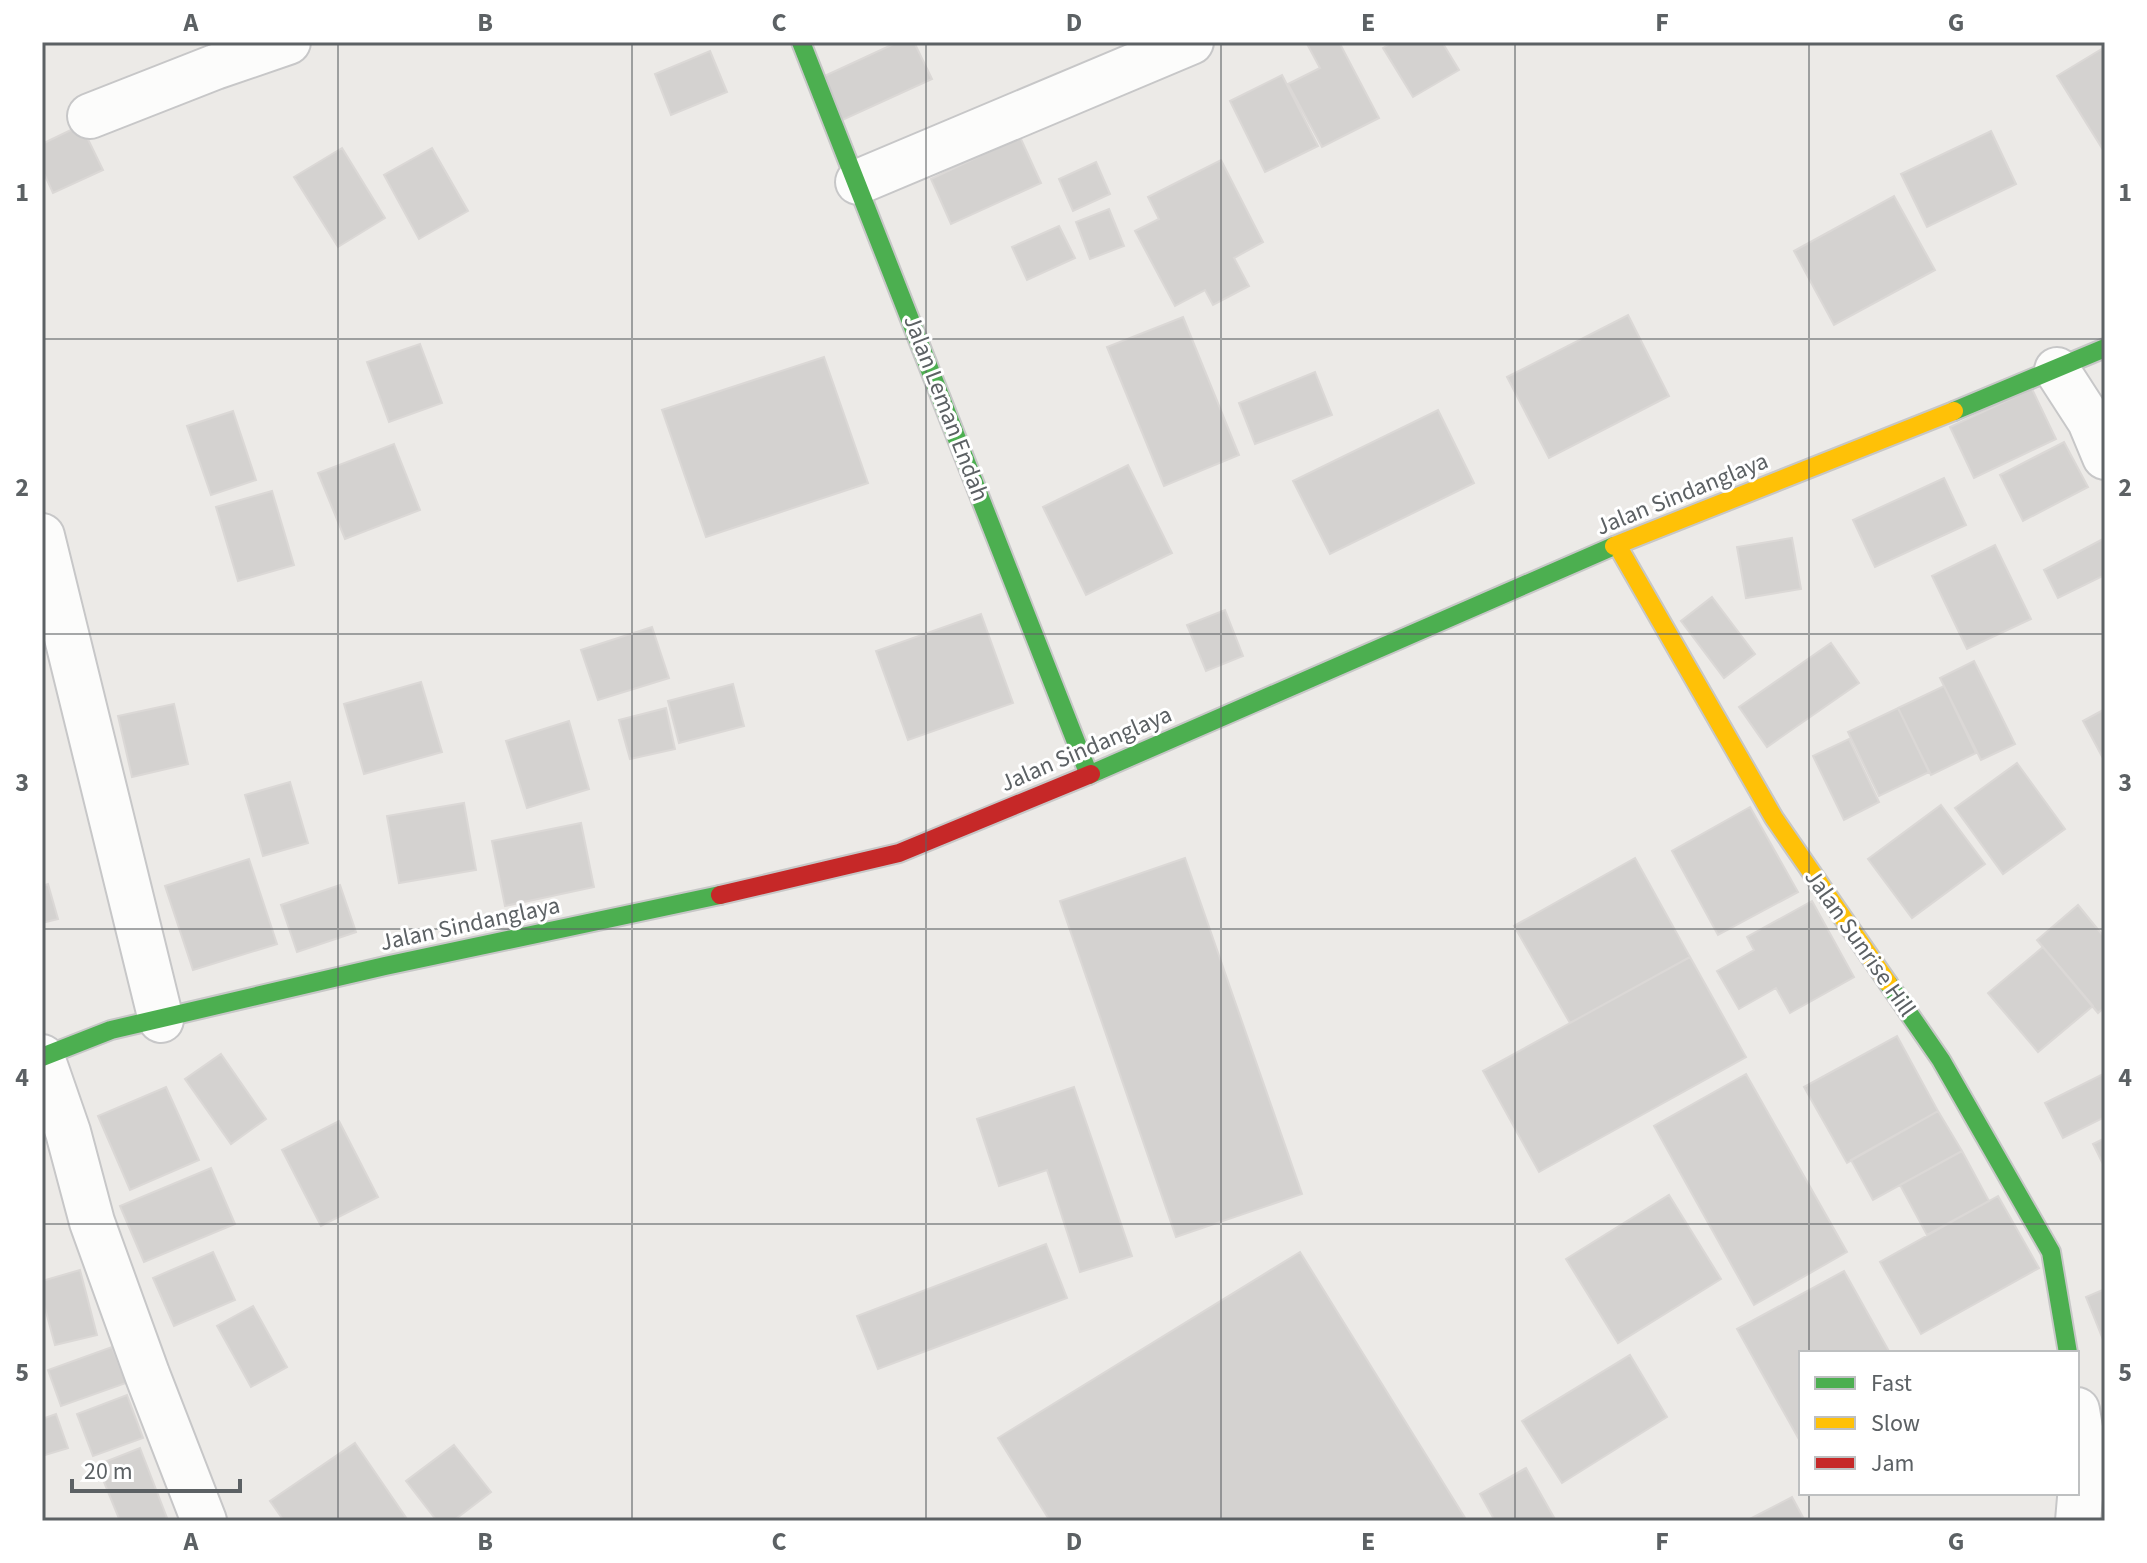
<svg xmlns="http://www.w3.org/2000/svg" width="2147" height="1563" viewBox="0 0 2147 1563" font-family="'Source Sans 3',sans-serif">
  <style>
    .building { fill: #d4d2d0; stroke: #dbd8d6; stroke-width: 2 }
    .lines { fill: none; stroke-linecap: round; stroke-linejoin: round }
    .street-casing { stroke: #c7c7c8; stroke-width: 48 }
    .fast-casing { stroke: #c7c7c7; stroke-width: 22 }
    .slow-casing { stroke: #c7c7c7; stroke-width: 22 }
    .jam-casing { stroke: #c7c7c7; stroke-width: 22 }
    .street { stroke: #fcfcfb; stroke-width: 44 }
    .fast { stroke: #4caf50; stroke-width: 18 }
    .slow { stroke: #ffc107; stroke-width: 18 }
    .jam { stroke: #c62828; stroke-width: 18 }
    .grid { fill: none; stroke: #5c6164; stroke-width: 2; stroke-opacity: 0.55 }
    .labels { text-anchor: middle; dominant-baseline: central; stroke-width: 6; stroke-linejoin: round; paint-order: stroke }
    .street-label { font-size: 24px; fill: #5c6164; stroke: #fff }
    .neatline { fill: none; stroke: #5c6164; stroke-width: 3 }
    .grid-label { font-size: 26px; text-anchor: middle; font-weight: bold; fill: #5c6164 }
  </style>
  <rect width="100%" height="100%" fill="#eceae7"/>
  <path class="building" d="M898 42H914L932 79 838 122 818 79Z
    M1306 42H1339L1379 118 1322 147 1288 84 1320 68Z
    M1393 42H1442L1459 70 1413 97 1383 48Z
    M2105 47V153L2057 76Z
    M710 51 727 92 671 115 655 74Z
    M1282 75 1318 146 1265 172 1230 101Z
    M81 125 103 170 53 193 42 169V144Z
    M1991 131 2016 184 1927 227 1901 174Z
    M1020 137 1041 183 951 224 931 179Z
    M342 148 385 218 338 247 294 177Z
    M432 148 468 211 419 239 384 175Z
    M1221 160 1263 242 1234 258 1249 286 1213 305 1205 290 1175 306 1135 231 1159 219 1148 197Z
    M1096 162 1110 194 1073 211 1059 179Z
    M1894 196 1935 270 1834 325 1794 251Z
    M1109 209 1124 246 1090 259 1076 222Z
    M1059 226 1075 258 1027 280 1012 247Z
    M1628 315 1669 396 1549 458 1507 377Z
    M1183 317 1239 455 1164 486 1107 347Z
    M420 344 442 403 389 422 367 362Z
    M824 357 868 483 706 537 662 410Z
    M1315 372 1332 415 1255 444 1239 403Z
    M2032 389 2056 439 1974 478 1950 427Z
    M1438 410 1474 483 1330 554 1293 481Z
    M233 411 256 480 211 495 187 426Z
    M2064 442 2088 487 2023 521 2000 475Z
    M394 444 420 510 345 539 318 473Z
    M1128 465 1172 553 1086 595 1043 507Z
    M1944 478 1966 525 1875 567 1853 520Z
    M272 491 294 565 238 581 216 507Z
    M1792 538 1801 589 1746 598 1737 547Z
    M2105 538V575L2058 598 2044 570Z
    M1995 545 2031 619 1967 649 1932 576Z
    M1712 597 1755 654 1724 678 1681 621Z
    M1225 610 1243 656 1206 671 1187 625Z
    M981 614 1013 703 908 740 876 651Z
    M652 627 669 678 598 700 581 650Z
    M1831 643 1859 683 1767 747 1739 707Z
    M1974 661 2015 744 1981 760 1940 678Z
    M421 682 442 752 364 774 344 704Z
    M733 684 744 726 679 743 668 701Z
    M1944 686 1976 753 1931 775 1898 708Z
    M174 704 188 764 132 777 118 716Z
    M666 708 675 749 630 759 619 720Z
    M1898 708 1929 772 1879 796 1848 732Z
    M2105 709V762L2083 721Z
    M569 721 589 789 527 808 506 741Z
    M1849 739 1879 802 1844 820 1813 756Z
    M2017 763 2065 829 2003 874 1955 808Z
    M290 782 308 843 263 856 245 795Z
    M464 803 476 870 399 883 387 816Z
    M1941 805 1985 864 1912 918 1868 859Z
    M1750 807 1798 892 1718 935 1672 851Z
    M581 823 594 887 505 906 492 841Z
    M1185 858 1302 1194 1176 1237 1060 901Z
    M1635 858 1690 957 1570 1023 1514 926Z
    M249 859 277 944 193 970 165 886Z
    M48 884 58 919 42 923V886Z
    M340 885 356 932 297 952 281 905Z
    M1812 901 1854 977 1790 1013 1776 988 1739 1009 1717 971 1754 950 1747 937Z
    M2078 905 2105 938V1007L2098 1013 2037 940Z
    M2043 947 2093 1006 2038 1052 1988 993Z
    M1690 957 1746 1057 1539 1172 1483 1071Z
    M1897 1036 1938 1111 1847 1163 1804 1087Z
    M221 1054 266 1119 231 1144 185 1079Z
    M2105 1073V1117L2063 1138 2045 1103Z
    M1746 1074 1847 1252 1754 1305 1654 1126Z
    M166 1087 199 1160 130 1190 98 1116Z
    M1074 1087 1132 1256 1080 1272 1047 1170 999 1186 977 1119Z
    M1938 1111 1962 1151 1873 1200 1851 1160Z
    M339 1121 378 1197 321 1226 282 1150Z
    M2105 1138V1168L2093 1144Z
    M1962 1151 1989 1201 1927 1235 1900 1185Z
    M211 1168 235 1224 144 1262 120 1206Z
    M1669 1195 1721 1279 1618 1343 1566 1259Z
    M1998 1196 2039 1268 1921 1334 1880 1262Z
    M1046 1244 1067 1298 878 1369 857 1316Z
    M213 1252 235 1300 174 1326 153 1278Z
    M1300 1252 1467 1521H1050L998 1438Z
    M80 1270 97 1335 55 1345 42 1297V1281Z
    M1844 1271 1890 1353H1801V1443L1737 1329Z
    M2105 1289V1341L2104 1342 2086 1297Z
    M253 1306 287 1367 251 1387 217 1326Z
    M112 1347 126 1383 61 1406 48 1370Z
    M1630 1355 1667 1417 1562 1483 1522 1421Z
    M127 1395 143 1438 93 1456 77 1414Z
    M56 1414 68 1448 42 1456V1419Z
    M355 1443 407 1519 404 1521H284L270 1501Z
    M454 1445 491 1492 453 1521H437L406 1481Z
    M140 1448 167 1518 161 1521H120L97 1465Z
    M1526 1468 1556 1521H1495L1480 1494Z
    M1792 1497 1805 1521H1746Z"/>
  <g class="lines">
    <defs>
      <path id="street" d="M90 116 215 67 288 42
        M858 182 1191 42
        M2057 370 2090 421 2105 457
        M42 536 161 1020
        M42 1057 68 1132 92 1222 147 1374 204 1521
        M2077 1410 2084 1452 2078 1521"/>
      <path id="fast" d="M801 42 1089 775
        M1954 411 2105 348
        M1091 774 1614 546
        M1888 983 1941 1060 2051 1252 2068 1353
        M42 1057 111 1030 385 966 720 895"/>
      <path id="slow" d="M1617 545 1774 818 1888 983
        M1614 546 1954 411"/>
      <path id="jam" d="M720 895 899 853 1091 774"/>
    </defs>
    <use href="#street" class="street-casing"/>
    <use href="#fast" class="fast-casing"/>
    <use href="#slow" class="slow-casing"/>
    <use href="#jam" class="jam-casing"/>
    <use href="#street" class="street"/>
    <use href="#fast" class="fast"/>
    <use href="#slow" class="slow"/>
    <use href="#jam" class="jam"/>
  </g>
  <path class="grid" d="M338 42V1521M632 42V1521M926 42V1521M1221 42V1521M1515 42V1521M1809 42V1353M42 339H2105M42 634H2105M42 929H2105M42 1224H2105M1809 1493V1521"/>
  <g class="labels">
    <g class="street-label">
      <text transform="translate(946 408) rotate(69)">Jalan Leman Endah</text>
      <text transform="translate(1682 494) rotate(-22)">Jalan Sindanglaya</text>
      <text transform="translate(1086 749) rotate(-23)">Jalan Sindanglaya</text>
      <text transform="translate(470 924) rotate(-12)">Jalan Sindanglaya</text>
      <text transform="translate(1860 943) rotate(55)">Jalan Sunrise Hill</text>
    </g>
  </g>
  <rect width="2147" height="1563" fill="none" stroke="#ffffff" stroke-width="88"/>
  <rect x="1799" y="1351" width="280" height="144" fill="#ffffff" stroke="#bec0c1" stroke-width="2"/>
  <rect x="1815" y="1377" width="40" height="12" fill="#4caf50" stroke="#bec0c1" stroke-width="2"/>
  <text x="1871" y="1391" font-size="24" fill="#5c6164">Fast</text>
  <rect x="1815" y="1417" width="40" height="12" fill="#ffc107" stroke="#bec0c1" stroke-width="2"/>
  <text x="1871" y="1431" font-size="24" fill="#5c6164">Slow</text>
  <rect x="1815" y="1457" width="40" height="12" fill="#c62828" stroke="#bec0c1" stroke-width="2"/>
  <text x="1871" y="1471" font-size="24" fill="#5c6164">Jam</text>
  <path d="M72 1479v12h168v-12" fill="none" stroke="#5c6164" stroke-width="4"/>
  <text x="84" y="1479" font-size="24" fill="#5c6164" stroke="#ffffff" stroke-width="6" paint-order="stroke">20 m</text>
  <rect x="44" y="44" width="2059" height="1475" class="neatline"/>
  <g class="grid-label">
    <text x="191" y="31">A</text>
    <text x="485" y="31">B</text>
    <text x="779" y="31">C</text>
    <text x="1074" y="31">D</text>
    <text x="1368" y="31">E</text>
    <text x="1662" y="31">F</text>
    <text x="1956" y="31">G</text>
    <text x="22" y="201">1</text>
    <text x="2125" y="201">1</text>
    <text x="22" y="496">2</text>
    <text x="2125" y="496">2</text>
    <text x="22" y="791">3</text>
    <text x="2125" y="791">3</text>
    <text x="22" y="1086">4</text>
    <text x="2125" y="1086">4</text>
    <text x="22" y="1381">5</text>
    <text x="2125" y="1381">5</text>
    <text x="191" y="1550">A</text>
    <text x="485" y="1550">B</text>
    <text x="779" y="1550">C</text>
    <text x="1074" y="1550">D</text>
    <text x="1368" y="1550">E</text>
    <text x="1662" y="1550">F</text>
    <text x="1956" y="1550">G</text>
  </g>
</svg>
